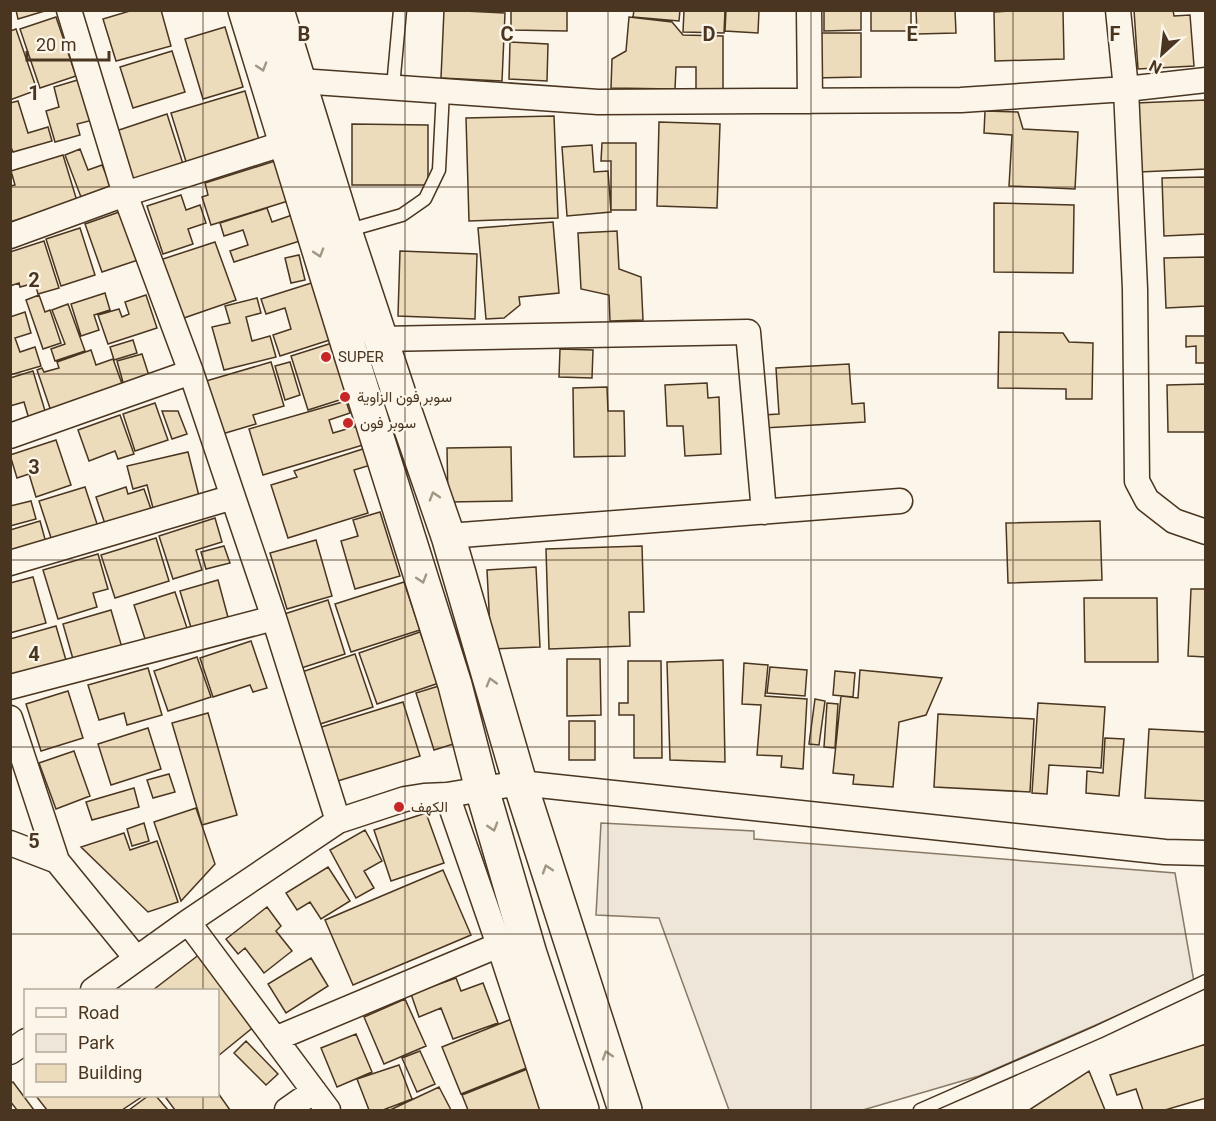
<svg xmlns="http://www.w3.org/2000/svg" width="1216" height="1121" viewBox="0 0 1216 1121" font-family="Roboto,Vazirmatn,sans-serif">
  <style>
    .green { fill: #ede6d9; stroke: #887966; stroke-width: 1.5 }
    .building { fill: #ecdcbc; stroke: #4a3520; stroke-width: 1.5 }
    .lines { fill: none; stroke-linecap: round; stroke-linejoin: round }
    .lane-casing { stroke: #4a3520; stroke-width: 15 }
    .street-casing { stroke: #4a3520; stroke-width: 27 }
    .primary-casing { stroke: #4a3520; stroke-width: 36 }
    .lane { stroke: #fbf6e9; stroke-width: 12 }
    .street { stroke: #fbf6e9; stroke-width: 24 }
    .primary { stroke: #fbf6e9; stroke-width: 33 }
    .oneway { stroke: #a29684 }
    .grid { fill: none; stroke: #4a3520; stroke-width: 1.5; stroke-opacity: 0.55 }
    .poi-dot { fill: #c62828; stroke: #fbf6e9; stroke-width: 2 }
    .labels { text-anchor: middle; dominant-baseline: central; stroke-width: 4.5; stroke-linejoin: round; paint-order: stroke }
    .poi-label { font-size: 15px; fill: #4a3520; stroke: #fbf6e9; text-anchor: start }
    .grid-label { font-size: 20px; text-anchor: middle; font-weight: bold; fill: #4a3520; stroke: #fbf6e9; stroke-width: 4.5; stroke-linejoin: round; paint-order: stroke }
  </style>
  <rect width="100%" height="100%" fill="#fbf6e9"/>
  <path class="green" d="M601 823 754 831V839L1175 873 1194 982 979 1076 863 1110H729L659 918 596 915Z"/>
  <path class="building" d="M16 10H48L18 19Z
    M133 10H161L171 46 116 61 103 19Z
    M444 10 505 13 502 81 441 78Z
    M511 10H567V31L511 30Z
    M634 10H680L679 21 633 17Z
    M684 10H725L724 33 683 32Z
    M726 10H759L758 33 725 31Z
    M824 10H861V30L824 31Z
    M871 10H911V31H871Z
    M916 10H955L956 33 917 34Z
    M1026 10H1063L1064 59 995 61 994 12Z
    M1134 10H1173L1174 16 1190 15 1194 66 1138 69Z
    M56 17 76 76 40 88 20 29Z
    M629 17 672 22 683 35 723 36V90L696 89V67H676L675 89 611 88 612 59 626 51Z
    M225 27 243 87 203 99 185 39Z
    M16 29 37 90 10 100V31Z
    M814 33H861V77L814 78Z
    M510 42 548 44 547 81 509 79Z
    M172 51 185 92 133 108 120 67Z
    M81 79 93 120 77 124 80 135 55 142 46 111 59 107 54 87Z
    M245 91 261 147 188 168 171 113Z
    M1206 100V169L1139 172 1136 103Z
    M18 101 28 133 48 127 52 141 13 152 10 145V103Z
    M985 111 1018 112 1023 129 1078 132 1075 189 1009 186 1012 135 984 133Z
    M167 114 184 167 134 183 116 131Z
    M554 116 558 218 469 221 466 118Z
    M659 122 720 124 717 208 657 206Z
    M352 124 428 125V185H352Z
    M602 143H636V210H611V161H601Z
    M592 145 594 172 608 171 611 212 567 216 562 147Z
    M80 149 88 170 102 165 111 186 81 197 65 155Z
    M63 155 77 201 10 222V186L15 185 11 171Z
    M275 161 288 201 211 225 202 197 208 195 205 183Z
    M1206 177V234L1164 236 1162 178Z
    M181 195 186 210 200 205 206 223 188 229 193 244 163 254 147 206Z
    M994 203 1074 205 1073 273 994 272Z
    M267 208 272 222 298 213 306 239 234 262 230 251 248 245 243 230 224 236 220 223Z
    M122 211 138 260 102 272 85 224Z
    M553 222 559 293 519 297 520 305 504 318 486 319 478 228Z
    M80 228 95 275 61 286 46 239Z
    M617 231 619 269 641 277 643 320 610 321 609 295 581 289 578 233Z
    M44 241 59 288 38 294 35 283 20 287 19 283 10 286V252Z
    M215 242 236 300 181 319 160 260Z
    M400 251 477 254 475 319 398 316Z
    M299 255 305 280 291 283 285 258Z
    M1206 257V306L1166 308 1164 258Z
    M321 280 339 337 280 356 273 335 291 329 285 308 266 314 261 299Z
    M105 293 110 310 94 315 99 330 81 336 71 304Z
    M39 295 45 312 50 310 61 343 43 349 26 300Z
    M146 295 157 328 108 344 98 315 119 309 122 317 129 314 125 302Z
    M257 298 261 313 246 317 252 341 270 336 276 357 224 370 212 327 230 323 225 306Z
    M68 304 85 351 55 361 51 349 65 344 52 310Z
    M25 312 31 333 15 338 20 352 35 347 41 366 10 375V317Z
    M999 332 1063 333 1069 342 1093 343 1092 399H1066V389L998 388Z
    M1186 336H1206V363H1196V346L1186 347Z
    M133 340 137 353 114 360 110 347Z
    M332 343 349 397 308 410 291 356Z
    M560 349 593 350 592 378 559 377Z
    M91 350 96 365 113 359 125 392 53 417 37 370 42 368 44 372 59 368 57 362Z
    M142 354 152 385 126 393 117 361Z
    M271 362 284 406 253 415 256 424 222 434 206 381Z
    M290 362 300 395 285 400 275 366Z
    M849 364 852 404 864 403 865 422 764 428 763 415 779 414 776 368Z
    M33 371 46 414 29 419 24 402 10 406V378Z
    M707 383 708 398 719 397 721 454 685 456 683 426H667L665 385Z
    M1206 384V432H1168L1167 385Z
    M607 387 608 411H624L625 456 574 457 573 388Z
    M346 401 350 413 329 420 333 433 357 426 363 445 263 475 249 429Z
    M155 403 168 440 135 451 123 414Z
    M162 411H178L187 434 172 439Z
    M120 415 134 454 118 459 115 451 89 461 78 430Z
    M56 440 71 485 36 497 29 474 17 478 10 455Z
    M369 447 374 464 354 470 368 513 288 538 271 485 297 477 294 471Z
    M511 447 512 501 448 502 447 448Z
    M188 452 199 496 153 508 147 485 133 489 127 466Z
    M85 487 100 533 54 547 39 501Z
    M126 487 128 494 144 489 152 512 106 527 96 497Z
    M31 501 36 519 10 526V506Z
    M380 512 400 576 355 589 341 541 358 536 353 520Z
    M215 518 222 542 196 550 202 570 173 579 159 536Z
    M40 521 48 550 10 561V530Z
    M1100 521 1102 580 1008 583 1006 523Z
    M156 538 169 581 115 598 101 555Z
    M316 540 332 596 287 609 270 553Z
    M224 546 230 563 206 569 201 552Z
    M642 546 644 612H629L630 646 549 649 546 549Z
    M98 554 108 589 93 593 97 607 58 619 43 570Z
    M536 567 540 647 491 649 487 570Z
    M33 577 46 623 10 633V583Z
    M218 580 229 621 192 631 180 591Z
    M404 582 420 630 351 652 335 604Z
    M1191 589H1206V657L1188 656Z
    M175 592 188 631 147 645 134 605Z
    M1084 598H1157L1158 662H1085Z
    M328 600 345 654 295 670 278 616Z
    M111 610 123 651 75 666 63 624Z
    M56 626 68 667 10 683V639Z
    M420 632 439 683 377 704 359 653Z
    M251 641 267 688 253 692 250 685 213 697 200 658Z
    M355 654 373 707 314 726 296 674Z
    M197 657 211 697 168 711 154 671Z
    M567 659H600L601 715 567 716Z
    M723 660 725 762 670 760 667 662Z
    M628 661H661L662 758H634V715H619V703H628Z
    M744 663 768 665 765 696 807 699 803 769 781 767 782 756 757 755 761 705 742 704Z
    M770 667 807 670 805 696 767 693Z
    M148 668 162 715 127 725 124 713 99 720 88 685Z
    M860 670 942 678 926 715 899 722 893 787 853 784 854 775 833 773 841 696 858 698Z
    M835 671 855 673 853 697 833 695Z
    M442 685 460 742 434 750 416 693Z
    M68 691 83 738 41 751 26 704Z
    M815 699 825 701 819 745 809 744Z
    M403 702 420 756 331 783 315 729Z
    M827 703 838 704 835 748 824 747Z
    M1038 703 1105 707 1101 768 1049 765 1047 794 1032 793Z
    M208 713 237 815 202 825 172 723Z
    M938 714 1034 719 1030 792 934 787Z
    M569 721H595V760H569Z
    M148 728 161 769 111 785 98 744Z
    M1149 729 1206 732V801L1145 798Z
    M1105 738 1124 739 1119 796 1086 793 1087 771 1103 773Z
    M74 751 90 796 56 809 39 763Z
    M169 774 175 792 153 798 147 780Z
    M134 788 139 807 92 820 86 802Z
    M196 808 215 864 181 901 154 822Z
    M426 813 444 863 391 881 374 830Z
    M144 823 149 841 132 846 127 829Z
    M365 830 382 861 364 871 374 888 356 898 330 850Z
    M124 833 130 850 157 841 178 902 148 912 81 847Z
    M328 867 350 901 321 919 310 902 297 910 286 893Z
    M443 870 471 935 353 985 325 920Z
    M267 907 281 926 276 931 292 951 264 973 245 948 238 954 226 939Z
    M200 954 256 1025 218 1056V990H153Z
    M311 958 328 986 286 1013 268 984Z
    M456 978 461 991 483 983 498 1023 453 1039 441 1008 419 1017 411 994Z
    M405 999 426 1046 384 1064 364 1017Z
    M514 1018 534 1065 461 1094 442 1047Z
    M356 1034 372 1072 337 1087 321 1048Z
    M246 1041 278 1074 266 1085 234 1053Z
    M1206 1044V1098L1165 1110H1143L1136 1089 1117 1095 1110 1075Z
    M420 1051 435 1084 417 1092 402 1058Z
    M399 1065 412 1099 383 1110H369L357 1079Z
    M530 1068 547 1110H468L462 1095Z
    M1089 1071 1105 1110H1029Z
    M13 1082 34 1110H17L10 1101V1084Z
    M439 1087 451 1110H390Z
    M218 1093 230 1110H175L166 1098 170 1096H218Z
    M36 1096H143L122 1110H47Z
    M148 1096H156L168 1110H129Z"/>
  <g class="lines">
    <defs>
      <path id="lane" d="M393 87 400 10
        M346 231 402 215 425 199 439 170 443 91
        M920 1110 1098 1032 1206 981"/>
      <path id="street" d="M69 10 125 194 191 372 233 497 274 618 338 821
        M809 10 810 101
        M1118 10 1126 89 1135 289 1137 481 1147 500 1174 521 1206 532
        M300 81 598 102 961 100 1126 89 1206 80
        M10 236 125 194 285 143
        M381 339 748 332 764 512
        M10 436 191 372
        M448 536 900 501
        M10 563 233 497
        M10 687 274 618
        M10 718 57 861
        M447 795 499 945 553 1110
        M10 843 57 861 136 958
        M188 922 328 1110
        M93 990 188 922 338 821 405 799 424 796 447 795 520 783 1165 852 1206 853
        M275 1039 499 945
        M10 1052 26 1041
        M287 1110 314 1091"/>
      <path id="primary" d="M245 10 352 358 455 685 482 789 530 954 582 1110
        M277 10 345 231 400 397 448 536 520 783 625 1110"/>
    </defs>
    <use href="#lane" class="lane-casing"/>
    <use href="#street" class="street-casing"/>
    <use href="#primary" class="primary-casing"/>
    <use href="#lane" class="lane"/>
    <use href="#street" class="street"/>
    <use href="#primary" class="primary"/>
  </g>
  <defs><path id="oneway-chevron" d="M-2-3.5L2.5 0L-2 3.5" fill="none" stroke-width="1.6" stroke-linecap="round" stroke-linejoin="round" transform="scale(1.5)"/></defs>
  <g class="oneway">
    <use href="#oneway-chevron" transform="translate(262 67) rotate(73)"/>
    <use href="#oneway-chevron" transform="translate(319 253) rotate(73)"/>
    <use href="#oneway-chevron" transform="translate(434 496) rotate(-107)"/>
    <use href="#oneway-chevron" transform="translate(422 579) rotate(73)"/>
    <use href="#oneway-chevron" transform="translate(491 682) rotate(-106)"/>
    <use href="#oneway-chevron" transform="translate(493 827) rotate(73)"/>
    <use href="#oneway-chevron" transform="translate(547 869) rotate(-108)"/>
    <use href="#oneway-chevron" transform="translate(607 1055) rotate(-108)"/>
  </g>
  <path class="grid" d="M203 10V990M405 10V1110M608 10V1110M811 10V1110M1013 10V1110M10 187H1206M10 374H1206M10 560H1206M10 747H1206M10 934H1206M203 1096V1110"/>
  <g class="poi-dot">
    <circle cx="326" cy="357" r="6"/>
    <circle cx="345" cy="397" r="6"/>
    <circle cx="348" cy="423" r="6"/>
    <circle cx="399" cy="807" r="6"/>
  </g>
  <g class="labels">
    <g class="poi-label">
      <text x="338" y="357">SUPER</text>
      <text x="357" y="397">سوبر فون الزاوية</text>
      <text x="360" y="423">سوبر فون</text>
      <text x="411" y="807">الكهف</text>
    </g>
  </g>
  <g class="grid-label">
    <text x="304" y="41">B</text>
    <text x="507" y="41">C</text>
    <text x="709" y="41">D</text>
    <text x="912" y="41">E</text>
    <text x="1115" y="41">F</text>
    <text x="34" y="100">1</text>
    <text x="34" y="287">2</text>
    <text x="34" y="474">3</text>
    <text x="34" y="661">4</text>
    <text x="34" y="848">5</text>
  </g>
  <rect width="1216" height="1121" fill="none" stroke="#4a3520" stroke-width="24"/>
  <rect x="24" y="989" width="195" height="108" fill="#fbf6e9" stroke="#b4a999" stroke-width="1.5"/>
  <rect x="36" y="1008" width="30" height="9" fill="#fbf6e9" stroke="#b4a999" stroke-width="1.5"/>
  <text x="78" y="1019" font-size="18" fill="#4a3520">Road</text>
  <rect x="36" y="1034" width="30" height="18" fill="#ede6d9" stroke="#b4a999" stroke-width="1.5"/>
  <text x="78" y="1049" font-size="18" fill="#4a3520">Park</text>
  <rect x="36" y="1064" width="30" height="18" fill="#ecdcbc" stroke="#b4a999" stroke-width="1.5"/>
  <text x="78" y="1079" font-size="18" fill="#4a3520">Building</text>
  <g transform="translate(1162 54) rotate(207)" stroke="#fbf6e9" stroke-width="4.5" paint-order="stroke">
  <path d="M0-4.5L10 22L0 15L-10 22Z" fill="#4a3520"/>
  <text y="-9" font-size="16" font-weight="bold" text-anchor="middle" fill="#4a3520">N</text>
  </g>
  <path d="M27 51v9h82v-9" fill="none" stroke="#4a3520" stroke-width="3"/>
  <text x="36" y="51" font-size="18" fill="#4a3520" stroke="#fbf6e9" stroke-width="4.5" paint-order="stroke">20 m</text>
</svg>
